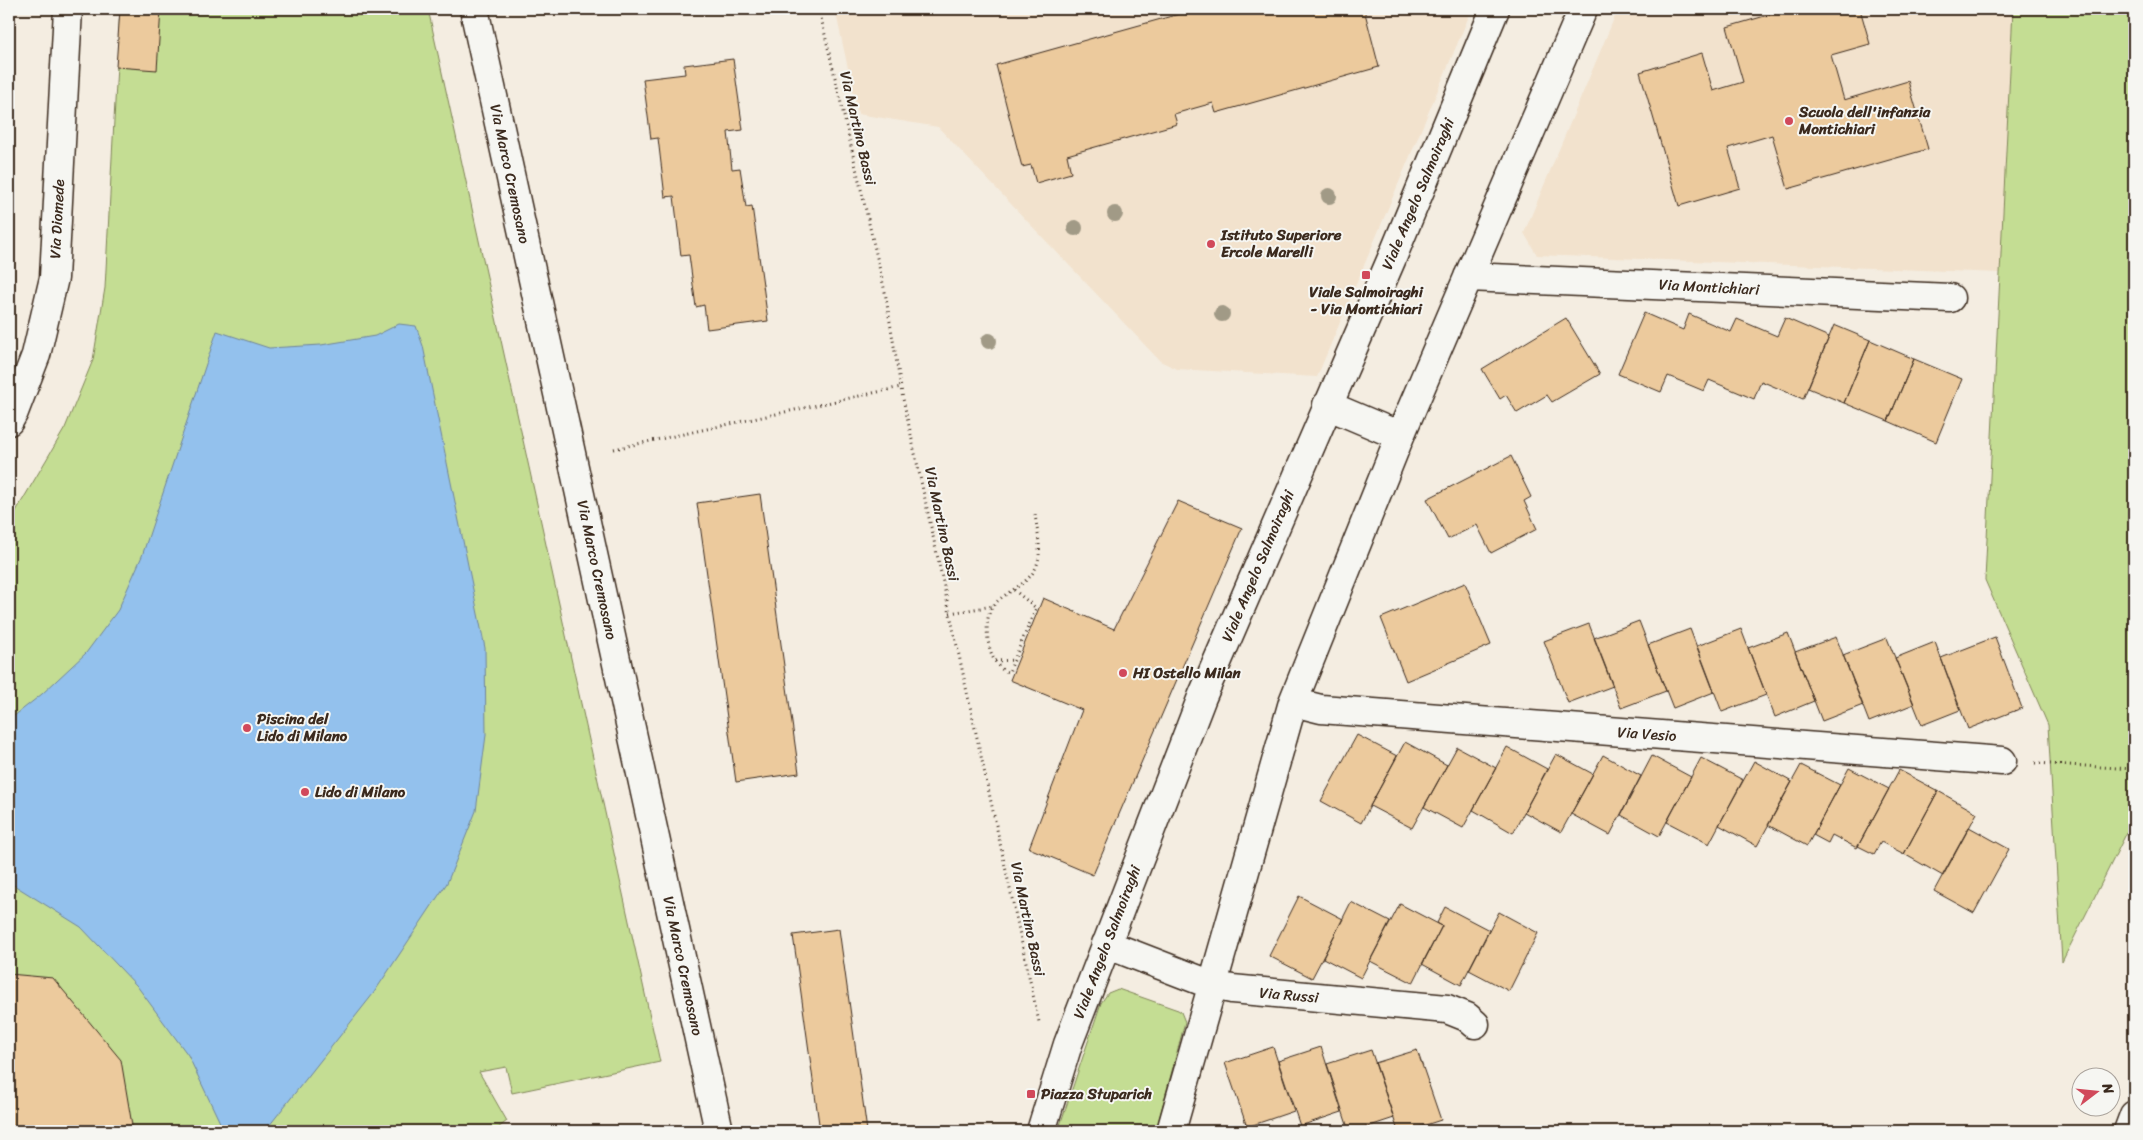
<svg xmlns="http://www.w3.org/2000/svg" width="2143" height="1140" viewBox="0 0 2143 1140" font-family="Sriracha,sans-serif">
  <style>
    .built { fill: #f2e2cd }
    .green { fill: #c4dd93; stroke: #808458 }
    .water { fill: #93c1ed; stroke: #70859a }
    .building { fill: #ecca9d; stroke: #3b2a1e }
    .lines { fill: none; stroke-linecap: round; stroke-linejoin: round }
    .minor-casing { stroke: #3b2a1e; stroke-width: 31 }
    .path { stroke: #3b2a1e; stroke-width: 3; stroke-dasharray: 1 4; stroke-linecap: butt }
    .minor { stroke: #f6f6f2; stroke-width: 28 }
    .tree { fill: #a19a86 }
    .poi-dot { fill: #d1495b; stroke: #f6f6f2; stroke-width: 2 }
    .labels { text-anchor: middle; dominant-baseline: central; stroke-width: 4; stroke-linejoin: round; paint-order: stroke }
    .poi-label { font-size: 15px; font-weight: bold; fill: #3b2a1e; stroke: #f6f6f2; text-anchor: start }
    .street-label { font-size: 15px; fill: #3b2a1e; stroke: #f6f6f2 }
  </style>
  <rect width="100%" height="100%" fill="#f4ede1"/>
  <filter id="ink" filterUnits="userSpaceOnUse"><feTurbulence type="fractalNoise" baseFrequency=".02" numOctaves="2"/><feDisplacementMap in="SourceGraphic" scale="10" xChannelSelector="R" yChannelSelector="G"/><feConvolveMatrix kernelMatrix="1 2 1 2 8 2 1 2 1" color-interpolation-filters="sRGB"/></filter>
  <g filter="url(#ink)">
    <path class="built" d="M835 9H1472L1317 377 1177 369 1160 361 938 127 858 114Z
      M1618 9H2013L2000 273 1537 255 1524 233Z"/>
    <path class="green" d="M9 9H13L9 82Z
      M120 9H428L660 1062 512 1093 506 1067 479 1072 507 1121 494 1131H9V523L65 428 93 360 105 288Z
      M2013 9H2134V818L2062 962 2048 725 1985 580Z
      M1118 989 1178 1010 1181 1012 1185 1022 1156 1131H1058L1101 1003 1108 993Z"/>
    <path class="water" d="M399 324 416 326 423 346 485 648 486 735 476 811 447 883 373 994 265 1131H224L188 1055 137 986 81 927 9 882V720L42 694 86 653 118 610 142 556 217 331 269 348 321 345 375 336Z"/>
    <path class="building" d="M120 9H161L157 70 116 67Z
      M1197 9H1364L1379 67 1216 113 1213 103 1174 114 1177 124 1067 155 1071 173 1036 183 1031 165 1022 167 996 65Z
      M1789 9H1860L1870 44 1831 55 1844 100 1908 81 1928 149 1788 189 1772 135 1728 148 1740 188 1679 206 1640 72 1702 53 1713 91 1743 82 1727 27Z
      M733 59 743 130 728 132 732 169 740 168 746 207 752 206 768 321 707 329 704 305 696 307 689 255 681 256 674 196 665 197 658 138 651 139 643 79 685 74 684 65Z
      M1644 313 1683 330 1689 314 1731 332 1737 319 1777 336 1785 318 1829 337 1803 399 1761 381 1754 399 1709 380 1704 391 1668 376 1661 392 1618 374Z
      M1566 318 1600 374 1552 402 1547 395 1517 413 1506 395 1500 399 1482 369Z
      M1834 325 1870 340 1844 403 1808 388Z
      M1870 340 1914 359 1888 421 1844 403Z
      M1914 359 1962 379 1936 442 1888 421Z
      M1511 456 1531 497 1524 501 1537 529 1491 553 1477 525 1448 539 1427 499Z
      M760 494 799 773 736 782 697 503Z
      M1178 501 1242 528 1093 875 1029 848 1082 710 1010 680 1043 598 1114 629Z
      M1465 583 1491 645 1406 681 1381 618Z
      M1639 621 1666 691 1621 708 1594 638Z
      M1589 624 1613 686 1568 703 1544 641Z
      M1690 629 1714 692 1673 708 1648 645Z
      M1741 629 1766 695 1722 712 1697 646Z
      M1788 633 1814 701 1775 717 1748 648Z
      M1836 637 1863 705 1822 721 1795 652Z
      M1995 637 2022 708 1968 729 1941 658Z
      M1887 638 1914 704 1869 722 1843 655Z
      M1935 642 1960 710 1922 725 1895 658Z
      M1357 735 1397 756 1361 823 1321 801Z
      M1405 742 1447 765 1412 828 1370 806Z
      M1457 747 1496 768 1463 828 1424 807Z
      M1507 747 1547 769 1513 833 1473 810Z
      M1556 754 1593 774 1561 832 1524 812Z
      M1603 755 1641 776 1610 835 1571 814Z
      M1652 756 1691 777 1659 836 1621 815Z
      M1701 758 1743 780 1709 844 1667 822Z
      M1754 761 1792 782 1757 846 1719 825Z
      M1801 765 1840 785 1807 846 1768 825Z
      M1849 768 1889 789 1857 848 1832 835 1828 843 1813 835Z
      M1899 770 1938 791 1904 854 1881 842 1874 854 1858 846Z
      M1938 791 1977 813 1943 876 1904 854Z
      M1969 827 2009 849 1974 913 1934 891Z
      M1299 896 1343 919 1312 978 1269 956Z
      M1351 902 1390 922 1361 978 1323 958Z
      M1400 904 1442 926 1413 983 1370 961Z
      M1445 907 1489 930 1461 985 1422 964 1442 926 1437 923Z
      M1499 912 1538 933 1509 991 1469 970Z
      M839 929 867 1131H820L793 935Z
      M9 974 53 978 121 1060 133 1131H9Z
      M1273 1047 1294 1111 1247 1127 1225 1063Z
      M1321 1047 1342 1112 1300 1126 1278 1061Z
      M1371 1050 1394 1118 1355 1131H1349L1327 1064Z
      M1417 1050 1441 1120 1407 1131H1398L1375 1063Z"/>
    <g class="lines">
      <defs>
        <path id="minor" d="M474 9 719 1131
          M1468 277 1950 298
          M1327 405 1400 436
          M9 421 14 412 36 355 54 278 68 9
          M1293 702 1321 709 2002 761
          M1106 944 1212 985 1232 989 1447 1009 1467 1017 1475 1024
          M1041 1131 1068 1044 1202 697 1392 258 1495 9
          M1171 1131 1293 702 1400 436 1583 9
          M2128 1131 2134 1115"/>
      </defs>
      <use href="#minor" class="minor-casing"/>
      <path class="path" d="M819 9 885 292 902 394 1039 1022
        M614 449 901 387
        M1014 590 1036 608 1009 672C988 670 981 620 993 606 1004 592 1024 587 1034 571 1044 555 1037 532 1035 514
        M950 613 993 606
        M995 661 1014 660
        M2035 763 2134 769"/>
      <use href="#minor" class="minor"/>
    </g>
    <g class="tree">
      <circle cx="1329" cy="196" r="8"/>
      <circle cx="1115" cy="214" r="8"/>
      <circle cx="1075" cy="228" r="8"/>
      <circle cx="1222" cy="314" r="8"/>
      <circle cx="989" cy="341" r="8"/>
    </g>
  </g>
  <g class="poi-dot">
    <circle cx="1789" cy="121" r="5"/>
    <circle cx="1211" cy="244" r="5"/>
    <rect x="1361" y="270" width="10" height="10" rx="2.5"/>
    <circle cx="1123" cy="673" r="5"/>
    <circle cx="247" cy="728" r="5"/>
    <circle cx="305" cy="792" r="5"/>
    <rect x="1026" y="1089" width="10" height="10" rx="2.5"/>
  </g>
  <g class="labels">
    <g class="poi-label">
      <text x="1799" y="112">Scuola dell'infanzia<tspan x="1799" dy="17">Montichiari</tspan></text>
      <text x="1221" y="235">Istituto Superiore<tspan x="1221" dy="17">Ercole Marelli</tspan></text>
      <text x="1366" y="292" text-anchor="middle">Viale Salmoiraghi<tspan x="1366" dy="17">- Via Montichiari</tspan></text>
      <text x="1133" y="673">HI Ostello Milan</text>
      <text x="257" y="719">Piscina del<tspan x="257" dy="17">Lido di Milano</tspan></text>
      <text x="315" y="792">Lido di Milano</text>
      <text x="1041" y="1094">Piazza Stuparich</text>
    </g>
    <g class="street-label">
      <text transform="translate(858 128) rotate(77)">Via Martino Bassi</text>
      <text transform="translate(510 174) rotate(78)">Via Marco Cremosano</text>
      <text transform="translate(1418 194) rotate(-67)">Viale Angelo Salmoiraghi</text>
      <text transform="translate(57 219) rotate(-87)">Via Diomede</text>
      <text transform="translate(1709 287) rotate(3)">Via Montichiari</text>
      <text transform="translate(942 524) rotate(78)">Via Martino Bassi</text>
      <text transform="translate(1258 566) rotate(-67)">Viale Angelo Salmoiraghi</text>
      <text transform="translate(597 570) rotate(78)">Via Marco Cremosano</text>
      <text transform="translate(1647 734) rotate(4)">Via Vesio</text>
      <text transform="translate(1028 919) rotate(78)">Via Martino Bassi</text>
      <text transform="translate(1107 942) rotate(-69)">Viale Angelo Salmoiraghi</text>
      <text transform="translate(683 966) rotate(78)">Via Marco Cremosano</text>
      <text transform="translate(1289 995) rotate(5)">Via Russi</text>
    </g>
  </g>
  <rect width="2143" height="1140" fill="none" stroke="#f6f6f2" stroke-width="30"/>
  <rect x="15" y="15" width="2113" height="1110" fill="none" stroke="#3b2a1e" stroke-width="2" filter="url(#ink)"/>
  <g transform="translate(2096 1092) rotate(74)"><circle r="24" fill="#f6f6f2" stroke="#aba49d"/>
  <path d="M0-4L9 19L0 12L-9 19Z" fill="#d1495b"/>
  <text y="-8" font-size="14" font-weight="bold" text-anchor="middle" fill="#3b2a1e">N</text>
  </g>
</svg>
